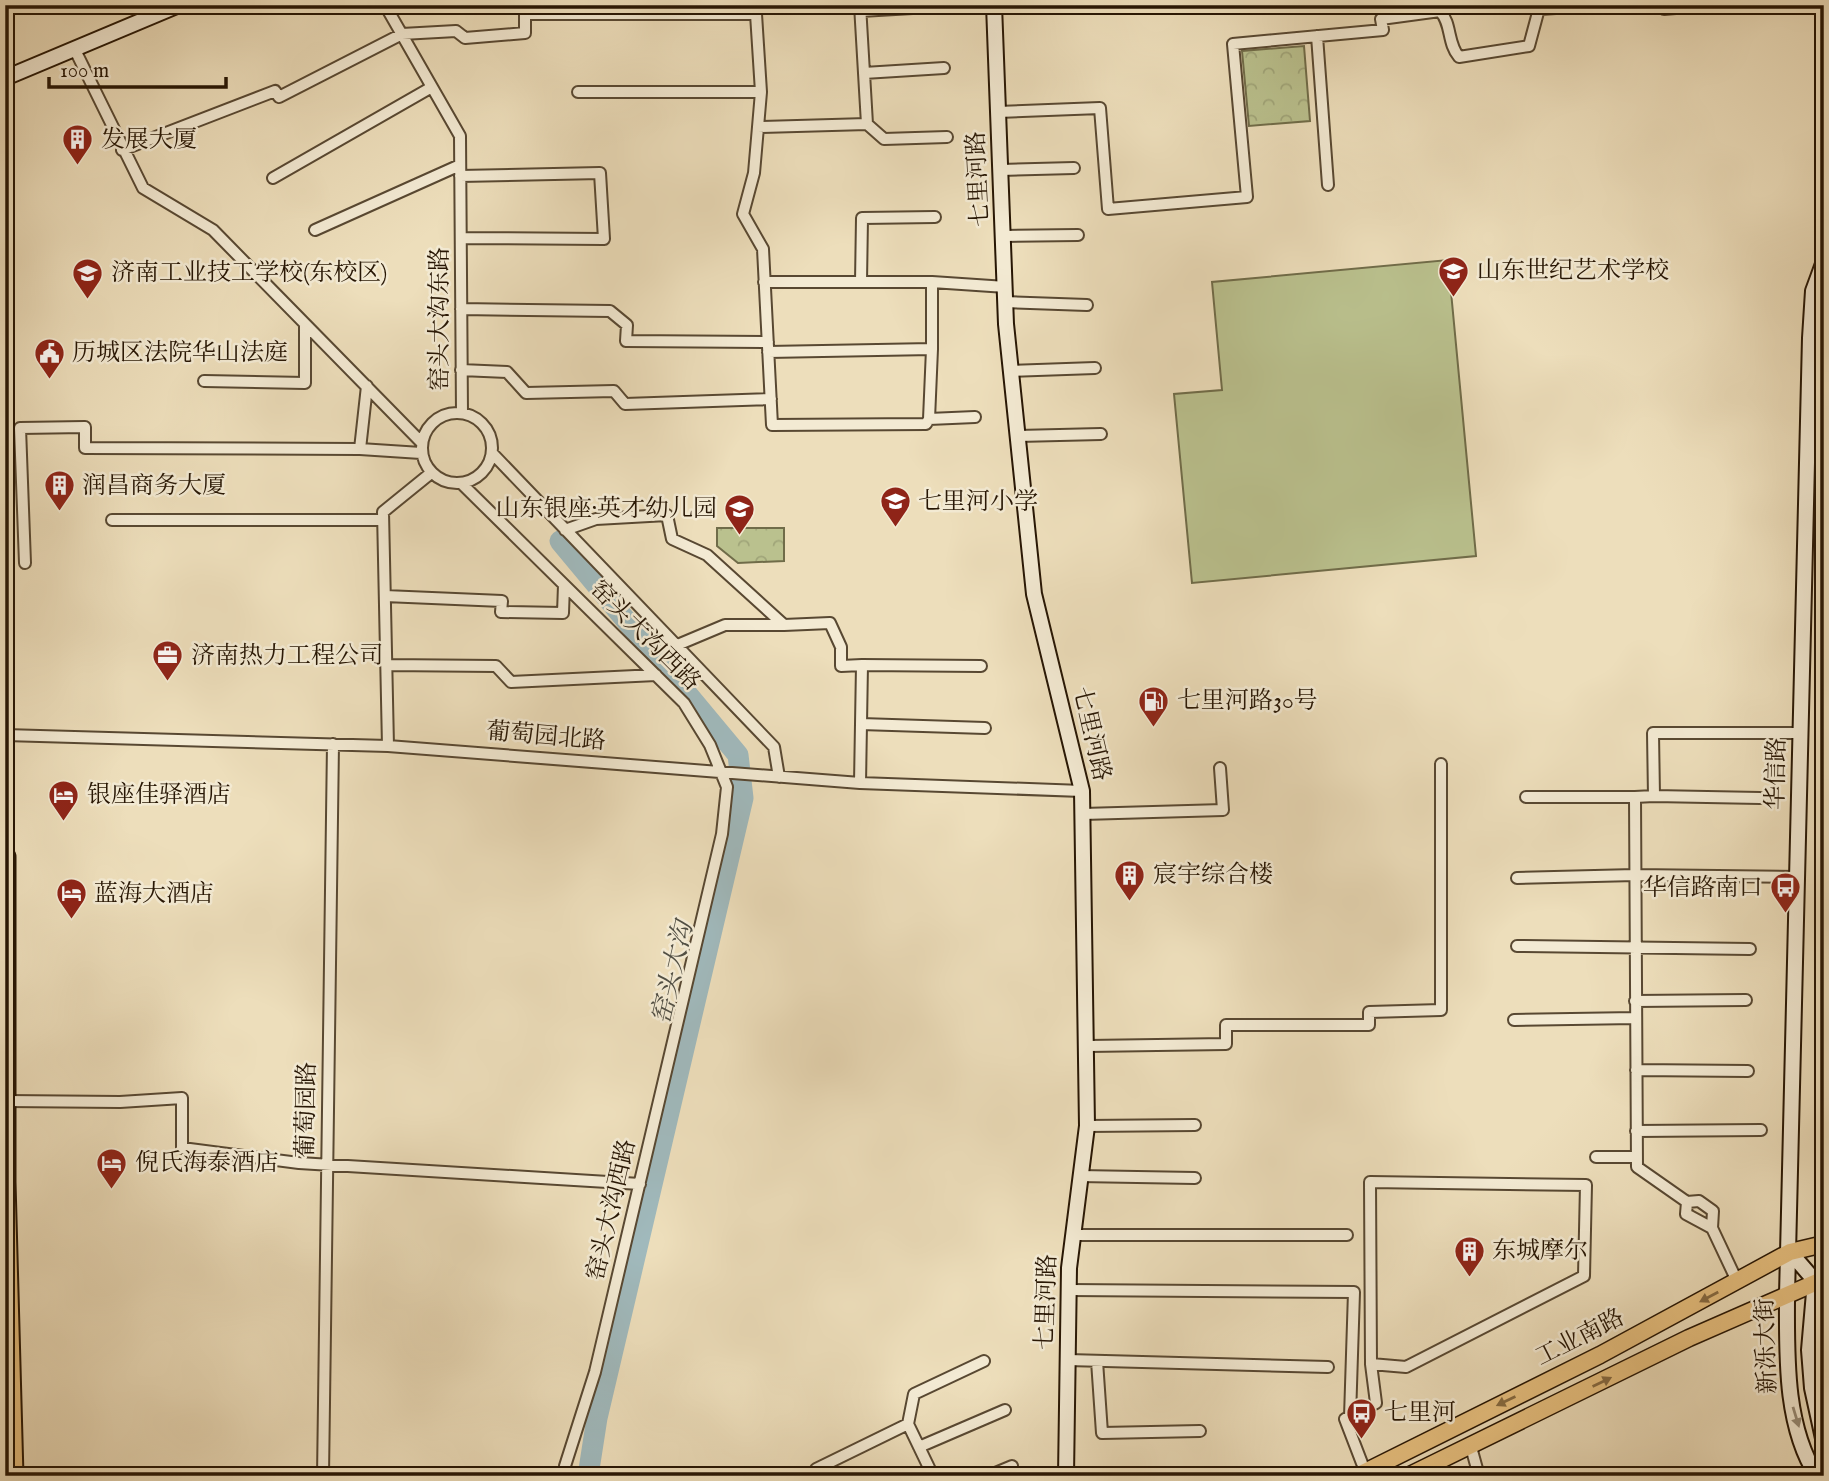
<svg xmlns="http://www.w3.org/2000/svg" width="1829" height="1481" viewBox="0 0 1829 1481" font-family="'IM FELL English','Noto Serif SC',serif">
  <style>
    .park { fill: url(#park-crowns); stroke: #706c49; stroke-width: 2 }
    .garden { fill: #bac18e; stroke: #706c49; stroke-width: 2 }
    .lines { fill: none; stroke-linecap: round; stroke-linejoin: round }
    .river { stroke: #a0b9bc; stroke-width: 21 }
    .street-casing { stroke: #584832; stroke-width: 14 }
    .secondary-casing { stroke: #271604; stroke-width: 18 }
    .primary-casing { stroke: #271604; stroke-width: 19 }
    .highway-casing { stroke: #271604; stroke-width: 23 }
    .street { stroke: #f3ead3; stroke-width: 10 }
    .secondary { stroke: #f3ead3; stroke-width: 14 }
    .primary { stroke: #e6bf7e; stroke-width: 16 }
    .highway { stroke: #e6bf7e; stroke-width: 19 }
    .oneway { fill: #866a41 }
    .oneway2 { fill: #978b76 }
    .labels { text-anchor: middle; dominant-baseline: central; stroke-width: 5; stroke-linejoin: round; paint-order: stroke }
    .poi-label { font-size: 24px; fill: #271604; stroke: #f3ead3; text-anchor: start }
    .street-label { font-size: 24px; fill: #271604; stroke: #f3ead3 }
    .water-label { font-size: 26px; font-style: italic; fill: #514f44; stroke: #f3ead3 }
  </style>
  <defs>
    <pattern id="park-crowns" width="20" height="18" patternUnits="userSpaceOnUse" patternTransform="scale(1.75)"><rect width="20" height="18" fill="#bac18e"/><path d="M2 6a3 3 0 1 1 6 0M12 15a3 3 0 1 1 6 0" fill="none" stroke="#a0a579"/></pattern>
  </defs>
  <rect width="100%" height="100%" fill="#eddebb"/>
  <filter id="stains"><feTurbulence type="fractalNoise" baseFrequency=".00286" numOctaves="4"/><feColorMatrix values="0 0 0 0 .2 0 0 0 0 .09 0 0 0 0 .02 0 0 0 .5 -.17"/></filter>
  <radialGradient id="worn" r=".72"><stop offset=".6" stop-color="#630" stop-opacity="0"/><stop offset="1" stop-color="#630" stop-opacity=".3"/></radialGradient>
  <path class="park" d="M1304 46 1310 121 1249 126 1242 51Z
    M717 528H784V561L738 563 717 546Z"/>
  <path class="garden" d="M1448 260 1476 556 1192 583 1174 394 1222 390 1212 282Z"/>
  <g class="lines">
    <path class="river" d="M560 541 738 755 743 798 597 1418 588 1476"/>
    <defs>
      <path id="street" d="M385 5 460 136 462 413
        M860 5 867 124 758 127 754 173 743 214 763 249 772 425 926 424 929 419
        M1664 5V9L1711 5
        M1540 9 1603 5
        M861 11 947 6
        M1317 36 1328 185
        M75 50 143 188 213 230 421 442
        M864 73 944 68
        M578 92H761
        M998 112 1100 108 1108 209 1247 197 1233 44 1383 30 1381 19 1440 11C1452 24 1447 43 1459 57L1529 46 1540 5
        M867 124 884 139 947 137
        M122 150 275 91 279 97 402 34 456 31 465 38 525 33V14H756L761 92 758 127
        M1001 170 1074 168
        M460 176 600 173 604 239 461 238
        M273 178 432 87
        M315 230 460 165
        M1004 236 1078 235
        M764 282H932L1006 287
        M861 282 862 218 935 217
        M1005 302 1087 305
        M461 309 610 311 627 325 626 341 768 342
        M932 349 929 419 975 417
        M768 352 932 349V282
        M461 370 507 372 526 393 614 391 625 404 771 399
        M1011 371 1095 368
        M204 381 305 383V324
        M422 448a35 35 0 1 1 70 0a35 35 0 1 1-70 0Z
        M1018 436 1101 434
        M360 449 421 453
        M492 453 774 747 779 777
        M461 483 684 703 710 745 727 787 722 834 595 1372 565 1466V1476
        M112 520H383
        M565 530 596 519 667 515 672 539 707 555 784 625 830 623 841 647V666L862 665 860 783
        M25 563 20 428 85 427V448L360 449 367 386
        M385 596 502 601 501 612 563 613 564 585
        M675 646 725 625H784
        M386 665 496 666 511 682 656 675
        M862 665 981 666
        M861 724 985 728
        M5 735 388 746 860 783 1082 791
        M388 746 383 512 431 473
        M1654 796 1760 798
        M1526 797H1635
        M1083 814 1223 810 1220 768
        M1517 878 1635 875 1798 877
        M1517 946 1750 949
        M1635 1001 1746 1000
        M1514 1020 1635 1018
        M1088 1046 1226 1044V1025H1369V1012L1441 1010V764
        M1636 1070 1748 1071
        M6 1101 120 1102 182 1098V1148L299 1163 640 1184
        M1087 1126 1195 1125
        M1636 1131 1761 1130
        M1596 1157H1637
        M1079 1176 1195 1178
        M1370 1182 1586 1185 1584 1276 1406 1367 1371 1364Z
        M1687 1202 1699 1201 1713 1211 1712 1228
        M1073 1235H1347
        M1737 1281 1712 1228 1686 1214 1687 1202 1637 1167 1635 797 1654 796 1653 733H1801
        M1069 1290 1354 1292 1350 1417
        M1068 1360 1328 1367
        M1097 1361 1102 1433 1200 1431
        M919 1447 1005 1410
        M1471 1447 1479 1476
        M816 1469 908 1424
        M1365 1471 1345 1419 1376 1403 1371 1364
        M323 1476 333 744
        M933 1476 908 1424 914 1394 984 1361
        M988 1476 1012 1466"/>
      <path id="secondary" d="M994 5 1006 324 1034 594 1082 791 1087 1126 1069 1268 1066 1476
        M5 78 179 5
        M1790 1252 1815 1281 1809 1350 1812 1388 1824 1443
        M1817 1476C1784 1425 1787 1353 1787 1295L1810 338 1813 291 1824 261"/>
      <path id="primary" d="M1357 1476 1600 1355 1790 1252 1824 1244
        M1408 1476 1689 1338 1824 1279"/>
      <path id="highway" d="M5 857V1182L13 1476"/>
    </defs>
    <use href="#street" class="street-casing"/>
    <use href="#secondary" class="secondary-casing"/>
    <use href="#primary" class="primary-casing"/>
    <use href="#highway" class="highway-casing"/>
    <use href="#street" class="street"/>
    <use href="#secondary" class="secondary"/>
    <use href="#primary" class="primary"/>
    <use href="#highway" class="highway"/>
  </g>
  <defs><path id="oneway-solid" d="M-6-.8H1V-3.2L6.5 0L1 3.2V.8H-6Z" transform="scale(1.75)"/></defs>
  <g class="oneway">
    <use href="#oneway-solid" transform="translate(1709 1297) rotate(152)"/>
    <use href="#oneway-solid" transform="translate(1602 1382) rotate(-26)"/>
    <use href="#oneway-solid" transform="translate(1506 1401) rotate(154)"/>
  </g>
  <use class="oneway2" href="#oneway-solid" transform="translate(1796 1417) rotate(73)"/>
  <defs>
    <symbol id="building-pin" viewBox="-11 -11 22 30"><path d="M0 17L-7.5 6A9.5 9.5 0 1 1 7.5 6Z" fill="#8f2418" stroke="#f3ead3"/><path d="M-4-6H4V6H1V3H-1V6H-4ZM-2.5-4.3h1.7v1.8h-1.7ZM.8-4.3h1.7v1.8H.8ZM-2.5-1h1.7V.8h-1.7ZM.8-1h1.7V.8H.8Z" fill="#fff"/></symbol>
    <symbol id="university-pin" viewBox="-11 -11 22 30"><path d="M0 17L-7.5 6A9.5 9.5 0 1 1 7.5 6Z" fill="#8f2418" stroke="#f3ead3"/><path d="M0-5L7-2L0 1L-7-2ZM-4 1L0 2.5L4 1V4Q0 6-4 4Z" fill="#fff"/></symbol>
    <symbol id="civic-pin" viewBox="-11 -11 22 30"><path d="M0 17L-7.5 6A9.5 9.5 0 1 1 7.5 6Z" fill="#8f2418" stroke="#f3ead3"/><path d="M-.6-6.5H3V-4.5H.6V-3L4-1V1h2V6H-6V1h2V-1L-.6-3ZM-1.2 2.5V6h2.4V2.5Z" fill="#fff"/></symbol>
    <symbol id="school-pin" viewBox="-11 -11 22 30"><path d="M0 17L-7.5 6A9.5 9.5 0 1 1 7.5 6Z" fill="#8f2418" stroke="#f3ead3"/><path d="M0-5L7-2L0 1L-7-2ZM-4 1L0 2.5L4 1V4Q0 6-4 4Z" fill="#fff"/></symbol>
    <symbol id="office-pin" viewBox="-11 -11 22 30"><path d="M0 17L-7.5 6A9.5 9.5 0 1 1 7.5 6Z" fill="#8f2418" stroke="#f3ead3"/><path d="M-6-3h4V-5.5h4V-3h4V5H-6ZM-1-4.5V-3h2v-1.5ZM-6 0V1H6V0Z" fill="#fff"/></symbol>
    <symbol id="fuel-pin" viewBox="-11 -11 22 30"><path d="M0 17L-7.5 6A9.5 9.5 0 1 1 7.5 6Z" fill="#8f2418" stroke="#f3ead3"/><path d="M-5.5-6h7V0h2V4h1.3V-2.5L3-4.5l.8-.8L6-3V5H2.5V1h-1V6h-7ZM-4.2-4.7v3.2H.2V-4.7Z" fill="#fff"/></symbol>
    <symbol id="hotel-pin" viewBox="-11 -11 22 30"><path d="M0 17L-7.5 6A9.5 9.5 0 1 1 7.5 6Z" fill="#8f2418" stroke="#f3ead3"/><path d="M-6-4.5h1.5V1H6V5H4.5V3h-9V5H-6ZM-4 0a1.8 1.8 0 1 1 3.6 0ZM.5 0V-2.5h3Q6-2.5 6 0Z" fill="#fff"/></symbol>
    <symbol id="bus-pin" viewBox="-11 -11 22 30"><path d="M0 17L-7.5 6A9.5 9.5 0 1 1 7.5 6Z" fill="#8f2418" stroke="#f3ead3"/><path d="M-5-6H5V4H4V6H2V4H-2V6H-4V4H-5ZM-3.5-4V0h7V-4ZM-3.5 1.2v1.5H-2V1.2ZM2 1.2v1.5H3.5V1.2Z" fill="#fff"/></symbol>
  </defs>
  <g fill-rule="evenodd">
    <use href="#building-pin" x="60" y="122" width="35" height="47"/>
    <use href="#university-pin" x="1436" y="254" width="35" height="47"/>
    <use href="#university-pin" x="70" y="256" width="35" height="47"/>
    <use href="#civic-pin" x="32" y="336" width="35" height="47"/>
    <use href="#building-pin" x="42" y="468" width="35" height="47"/>
    <use href="#school-pin" x="878" y="484" width="35" height="47"/>
    <use href="#school-pin" x="722" y="492" width="35" height="47"/>
    <use href="#office-pin" x="150" y="638" width="35" height="47"/>
    <use href="#fuel-pin" x="1136" y="684" width="35" height="47"/>
    <use href="#hotel-pin" x="46" y="778" width="35" height="47"/>
    <use href="#building-pin" x="1112" y="858" width="35" height="47"/>
    <use href="#bus-pin" x="1768" y="870" width="35" height="47"/>
    <use href="#hotel-pin" x="54" y="876" width="35" height="47"/>
    <use href="#hotel-pin" x="94" y="1146" width="35" height="47"/>
    <use href="#building-pin" x="1452" y="1234" width="35" height="47"/>
    <use href="#bus-pin" x="1344" y="1396" width="35" height="47"/>
  </g>
  <g class="labels">
    <g class="poi-label">
      <text x="101" y="140">发展大厦</text>
      <text x="1477" y="271">山东世纪艺术学校</text>
      <text x="111" y="273">济南工业技工学校(东校区)</text>
      <text x="72" y="353">历城区法院华山法庭</text>
      <text x="82" y="486">润昌商务大厦</text>
      <text x="918" y="502">七里河小学</text>
      <text x="717" y="509" text-anchor="end">山东银座·英才幼儿园</text>
      <text x="191" y="656">济南热力工程公司</text>
      <text x="1177" y="701">七里河路30号</text>
      <text x="87" y="795">银座佳驿酒店</text>
      <text x="1153" y="875">宸宇综合楼</text>
      <text x="1763" y="888" text-anchor="end">华信路南口</text>
      <text x="94" y="894">蓝海大酒店</text>
      <text x="135" y="1163">倪氏海泰酒店</text>
      <text x="1492" y="1251">东城摩尔</text>
      <text x="1384" y="1413">七里河</text>
    </g>
    <g class="street-label">
      <text transform="translate(979 179) rotate(-93)">七里河路</text>
      <text transform="translate(440 319) rotate(-90)">窑头大沟东路</text>
      <text transform="translate(645 636) rotate(45)">窑头大沟西路</text>
      <text transform="translate(1091 734) rotate(77)">七里河路</text>
      <text transform="translate(546 737) rotate(5)">葡萄园北路</text>
      <text transform="translate(1777 774) rotate(-89)">华信路</text>
      <text transform="translate(307 1110) rotate(-89)">葡萄园路</text>
      <text transform="translate(612 1210) rotate(-77)">窑头大沟西路</text>
      <text transform="translate(1047 1302) rotate(-88)">七里河路</text>
      <text transform="translate(1580 1338) rotate(-27)">工业南路</text>
      <text transform="translate(1767 1346) rotate(-92)">新泺大街</text>
    </g>
    <g class="water-label">
      <text transform="translate(673 973) rotate(-77)">窑头大沟</text>
    </g>
  </g>
  <rect width="1829" height="1481" fill="none" stroke="#eddebb" stroke-width="28"/>
  <rect x="7" y="7" width="1815" height="1467" fill="none" stroke="#271604" stroke-width="3.5"/>
  <rect x="14" y="14" width="1801" height="1453" fill="none" stroke="#271604" stroke-width="2"/>
  <path d="M49 77v10h177v-10" fill="none" stroke="#271604" stroke-width="3.5"/>
  <text x="60" y="77" font-size="21" fill="#271604" stroke="#f3ead3" stroke-width="5" paint-order="stroke">100 m</text>
  <rect width="100%" height="100%" filter="url(#stains)"/>
  <rect width="100%" height="100%" fill="url(#worn)"/>
</svg>
